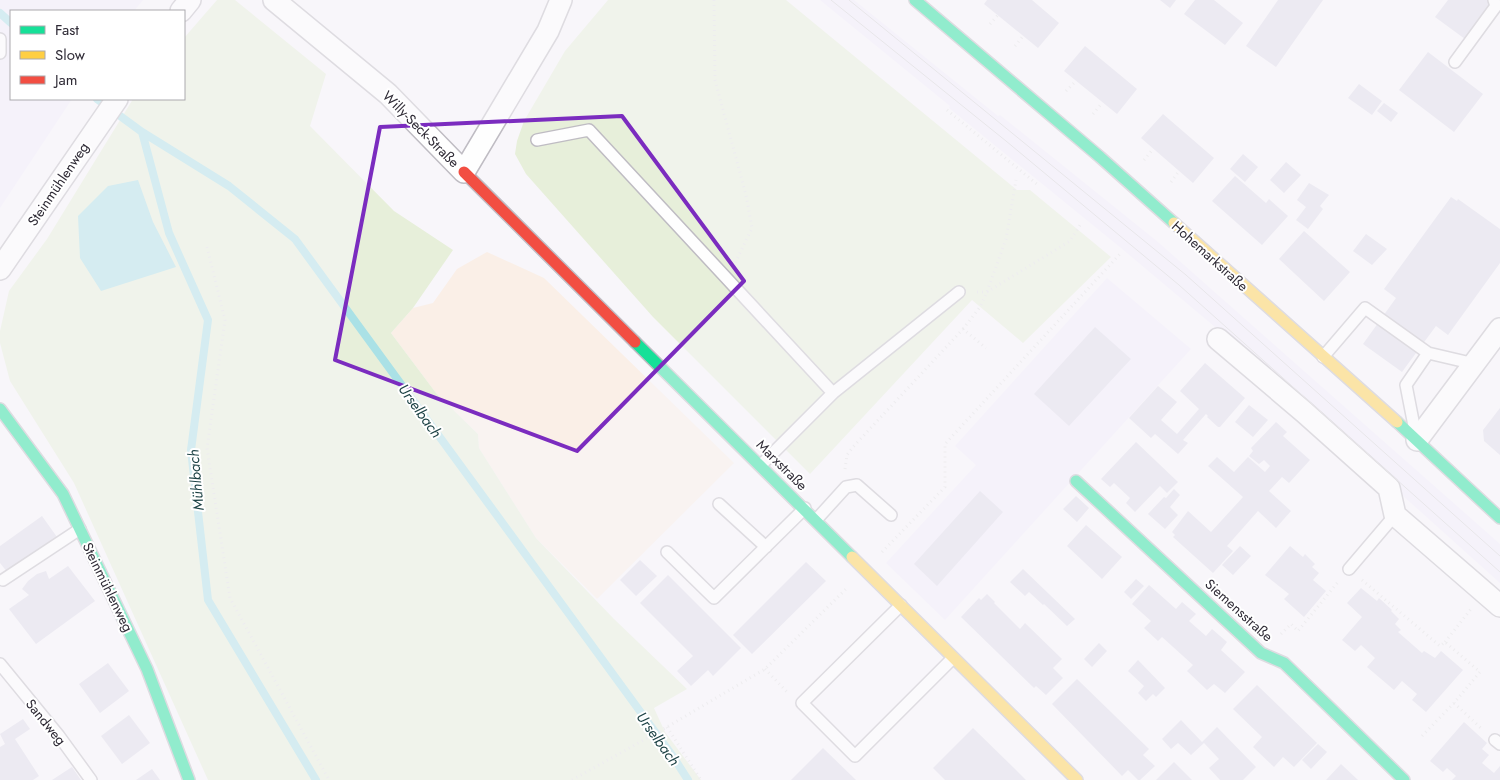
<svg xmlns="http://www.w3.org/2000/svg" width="1500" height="780" viewBox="0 0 1500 780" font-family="Jost,sans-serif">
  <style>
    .commercial { fill: #faefe7 }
    .built { fill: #f2edfb }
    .green { fill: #e7efda }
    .water { fill: #aae1e6 }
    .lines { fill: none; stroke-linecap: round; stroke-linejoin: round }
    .stream { stroke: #aae1e6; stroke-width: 8 }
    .building { fill: #dedce9 }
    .lane-casing { stroke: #bfbcc3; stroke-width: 14 }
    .street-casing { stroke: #bfbcc3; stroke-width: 24 }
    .fast-casing { stroke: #bfbcc3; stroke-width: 14 }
    .slow-casing { stroke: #bfbcc3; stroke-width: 14 }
    .jam-casing { stroke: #bfbcc3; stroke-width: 14 }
    .path { stroke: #e1e1e2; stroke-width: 3; stroke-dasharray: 1 4; stroke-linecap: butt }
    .lane { stroke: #fefefe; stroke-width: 11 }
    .street { stroke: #fefefe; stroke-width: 21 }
    .fast { stroke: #16e098; stroke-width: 11 }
    .slow { stroke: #ffcf43; stroke-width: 11 }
    .jam { stroke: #f24e42; stroke-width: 11 }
    .tram { stroke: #d4d3d5; stroke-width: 1 }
    .marked { fill: none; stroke: #7b2cbf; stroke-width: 4; stroke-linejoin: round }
    .labels { text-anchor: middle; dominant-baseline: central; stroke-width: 4; stroke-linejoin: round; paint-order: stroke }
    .street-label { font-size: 14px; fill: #2e2a35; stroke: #fff }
    .water-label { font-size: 15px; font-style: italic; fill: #193f42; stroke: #fff }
  </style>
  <rect width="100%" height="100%" fill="#f8f6fa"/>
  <path class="commercial" d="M487 252 544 278 734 463 597 599 536 538 479 448 478 434 436 393 391 333 413 308 433 303 457 269Z"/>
  <path class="built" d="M0 0H143L134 11H11V99H72L0 208Z
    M820 0H854L998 116 1000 115 1158 242 1500 544V583L1215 327 1121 248 949 108 950 106Z
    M1107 278 1191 349 945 620 886 563 976 465 955 446Z"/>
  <path class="green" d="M217 0H235L326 74 310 126 394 211 453 250 413 308 391 333 436 393 478 434 479 448 536 538 614 619 687 689 654 708 665 732 701 780H208L74 483 10 381 0 343V331L9 291 47 239 133 99H184V38Z
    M608 0H786L1017 190H1030L1111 257 1023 343 972 300 810 474 653 317 526 174 515 154 517 141 524 121 565 51Z"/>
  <path class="water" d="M138 180 153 222 176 267 101 291 80 258 78 216 108 186Z"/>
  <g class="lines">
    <path class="stream" d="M0 13 11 23
      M97 99 142 132 229 186 295 239 672 755 688 780
      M142 132 169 233 208 320 191 450 208 600 316 780"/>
  </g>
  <path class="building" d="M987 0H1032L1059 23 1038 48 984 4Z
    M1160 0H1176L1170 8Z
    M1195 0H1214L1243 23 1225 45 1184 14Z
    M1278 0H1323L1276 67 1246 46Z
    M1448 0H1487L1491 3 1465 39 1435 17Z
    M1085 46 1137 89 1117 114 1064 71Z
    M1428 52 1483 94 1454 132 1399 90Z
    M1359 84 1382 101 1372 115 1348 98Z
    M1384 103 1398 113 1391 122 1377 111Z
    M1163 114 1214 158 1193 183 1141 138Z
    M1243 154 1258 167 1245 182 1230 169Z
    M1286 162 1301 175 1284 193 1270 180Z
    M1235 176 1266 203 1269 199 1288 216 1262 245 1212 201Z
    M1309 183 1329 195 1320 206 1323 209 1308 229 1296 220 1306 207 1297 200Z
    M1451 197 1457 201 1458 199 1500 229V263L1448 335 1436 326 1402 372 1363 344 1396 298 1384 289Z
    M1304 231 1350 272 1324 301 1279 259Z
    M1366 234 1387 249 1372 265 1353 251Z
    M1095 327 1131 359 1069 426 1034 394Z
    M1205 363 1245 398 1220 427H1218L1207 417 1208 416 1206 414 1183 440 1188 443 1178 454 1155 434 1151 438 1129 418 1158 386 1177 402 1161 420 1177 434 1199 409 1180 391Z
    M1249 405 1268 420 1253 437 1235 422Z
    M1500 408V455L1484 441 1483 430Z
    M1276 422 1287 432 1283 436 1310 460 1289 483 1282 477 1269 491 1291 511 1276 528 1258 511 1227 546 1233 551 1213 573 1173 537 1175 535 1172 532 1188 511 1211 532 1243 497 1208 466 1217 457 1234 472 1248 457 1265 472 1270 466 1264 460 1259 464 1249 456 1253 451 1251 448Z
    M1136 442 1178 482 1167 493 1160 486 1135 512 1126 503 1130 498 1114 483 1110 487 1101 479Z
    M1174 489 1180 495 1170 507 1178 515 1165 529 1148 514 1164 497 1166 498Z
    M980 491 1003 512 937 586 914 564Z
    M1076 496 1089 508 1077 522 1063 509Z
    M42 516 57 537 8 573 0 563V546Z
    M1086 525 1122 557 1102 579 1067 546Z
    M1240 546 1251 556 1233 575 1222 565Z
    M1290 546 1303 557 1305 554 1315 564 1312 567 1319 573 1313 580 1326 591 1304 617 1284 599 1289 594 1265 575Z
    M640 560 657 576 636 596 620 580Z
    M806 562 826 581 752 654 733 635Z
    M68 566 95 601 36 644 9 609 29 595 22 589 28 581 37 574 46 571 49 579Z
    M1023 569 1075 619 1067 626 1044 604 1043 605 1029 592 1025 596 1010 582Z
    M668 575 741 648 713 676 708 670 691 686 677 671 693 656 640 603Z
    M1136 579 1144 586 1131 599 1124 592Z
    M1149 585 1176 609 1182 602 1196 614 1189 621 1206 636 1212 629 1227 642 1221 650 1245 672 1225 693 1214 684 1207 690 1187 671 1193 665 1162 637 1158 641 1144 628 1151 621 1132 604Z
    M1361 588 1377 601 1379 598 1392 610 1391 611 1399 619 1395 624 1401 630 1398 632 1422 653 1424 651 1435 658 1441 651 1463 670 1426 712 1412 700 1417 694 1402 681 1394 690 1367 667 1375 658 1361 645 1355 651 1342 640 1362 617 1347 603Z
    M987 594 995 602 994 603 1020 629 1025 623 1062 659 1053 668 1063 678 1046 695 1036 686 1034 688 961 617 979 598 981 600Z
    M1099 643 1107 651 1092 667 1084 659Z
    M1138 660 1165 688 1156 697 1153 694 1146 701 1138 693 1144 686 1128 671Z
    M108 663 129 691 100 713 79 684Z
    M1077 679 1149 749 1143 755 1155 766 1140 780H1138L1128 770 1122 776 1052 704Z
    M1257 685 1317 743 1294 767 1283 757 1274 767 1253 747 1262 737 1233 709Z
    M129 715 150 743 122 764 101 736Z
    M23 719 30 729 15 739 39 776 33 780H0V747L5 744 0 734Z
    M1181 720 1202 742 1217 727 1256 767 1243 780H1220L1209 768 1219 759 1204 743 1191 755 1178 743 1171 749 1162 739Z
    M1464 722 1487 743 1482 749 1489 755 1482 763 1494 773 1500 766V780H1452L1456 776 1447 768 1443 772 1430 761Z
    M973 728 1014 768 1026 780H945L933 768Z
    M1318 744 1327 752 1311 769 1302 760Z
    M823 748 856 780H791Z
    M1174 762 1192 780H1156Z
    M1341 764 1358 780H1326Z
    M72 767 81 780H52Z
    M152 769 160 780H136Z"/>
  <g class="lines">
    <defs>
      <path id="lane" d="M0 39V53
        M1455 62 1496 6 1494 0
        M537 140 589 130 833 393 761 465
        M1323 357 1365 308 1428 353 1475 364
        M833 393 959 292
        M1415 431 1406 385 1428 353
        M719 504 766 547
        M816 520 846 487 857 485 891 515
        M667 552 714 598 805 508
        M1349 569 1395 515
        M3 580 80 529
        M901 605 802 703 855 756 953 658
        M0 664 59 736 91 780
        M1495 740 1500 744"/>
      <path id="street" d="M274 0 388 94 464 172 548 31 561 0
        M181 11 190 0
        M0 269 117 99
        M1218 339 1304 412 1389 488 1395 515 1500 606
        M1417 440 1500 329"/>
      <path id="fast" d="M915 0 1100 157 1174 223
        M635 342 852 557
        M0 409 63 494 147 669 189 780
        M1397 422 1500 518
        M1076 481 1261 653 1284 663 1404 780"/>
      <path id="slow" d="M1174 223 1397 422
        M852 557 1077 780"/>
      <path id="jam" d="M464 172 635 342"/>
    </defs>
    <use href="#lane" class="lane-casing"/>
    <use href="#street" class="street-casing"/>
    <use href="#fast" class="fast-casing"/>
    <use href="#slow" class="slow-casing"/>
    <use href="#jam" class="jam-casing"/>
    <path class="path" d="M714 0 715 80 746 195 752 228 735 263
      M990 24 998 15
      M1015 46 1023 36
      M1066 91 1076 81
      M947 110 1038 185
      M1093 114 1102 103
      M1144 160 1153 149
      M1171 182 1179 171
      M207 247 225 320 207 448 230 598 329 780
      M977 292H987L1070 241 1082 222
      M963 329 980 307 987 292 1006 239 1016 180
      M845 469 847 455 853 447 963 329 986 348
      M882 552 945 487V444L1120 254
      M1362 580 1440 646 1445 642 1480 672 1454 703 1422 736
      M1281 634 1291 624 1298 631 1338 582
      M1445 642 1471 609
      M765 669 789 694
      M1454 703 1483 730
      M667 727 701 780
      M572 780 667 727 765 669 848 587"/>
    <use href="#lane" class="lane"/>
    <use href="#street" class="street"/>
    <use href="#fast" class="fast"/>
    <use href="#slow" class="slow"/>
    <use href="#jam" class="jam"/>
    <path class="tram" d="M831 0 1006 141 1179 285 1500 572
      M849 0 1186 275 1500 556"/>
  </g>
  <path d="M0 0H1500V780H0ZM622 116 744 281 577 451 335 360 380 127Z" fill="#f8f6fa" fill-opacity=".55" fill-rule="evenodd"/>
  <path class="marked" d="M622 116 744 281 577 451 335 360 380 127Z"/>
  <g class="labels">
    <g class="street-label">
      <text transform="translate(421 129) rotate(45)">Willy-Seck-Straße</text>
      <text transform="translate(58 184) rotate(-56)">Steinmühlenweg</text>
      <text transform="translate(1210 256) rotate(42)">Hohemarkstraße</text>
      <text transform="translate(782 465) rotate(45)">Marxstraße</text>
      <text transform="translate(108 587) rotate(64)">Steinmühlenweg</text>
      <text transform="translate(1239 610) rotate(42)">Siemensstraße</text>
      <text transform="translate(46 722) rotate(51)">Sandweg</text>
    </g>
    <g class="water-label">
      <text transform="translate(420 411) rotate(54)">Urselbach</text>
      <text transform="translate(196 480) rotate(-95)">Mühlbach</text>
      <text transform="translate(658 739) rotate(54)">Urselbach</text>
    </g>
  </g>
  <rect x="10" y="10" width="175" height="90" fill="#ffffff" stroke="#abaaae"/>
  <rect x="20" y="26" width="25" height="8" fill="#16e098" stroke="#abaaae"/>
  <text x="55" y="35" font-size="15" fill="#2e2a35">Fast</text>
  <rect x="20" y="51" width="25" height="8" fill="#ffcf43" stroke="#abaaae"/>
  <text x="55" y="60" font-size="15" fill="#2e2a35">Slow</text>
  <rect x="20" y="76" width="25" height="8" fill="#f24e42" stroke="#abaaae"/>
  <text x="55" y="85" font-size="15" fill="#2e2a35">Jam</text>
</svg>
